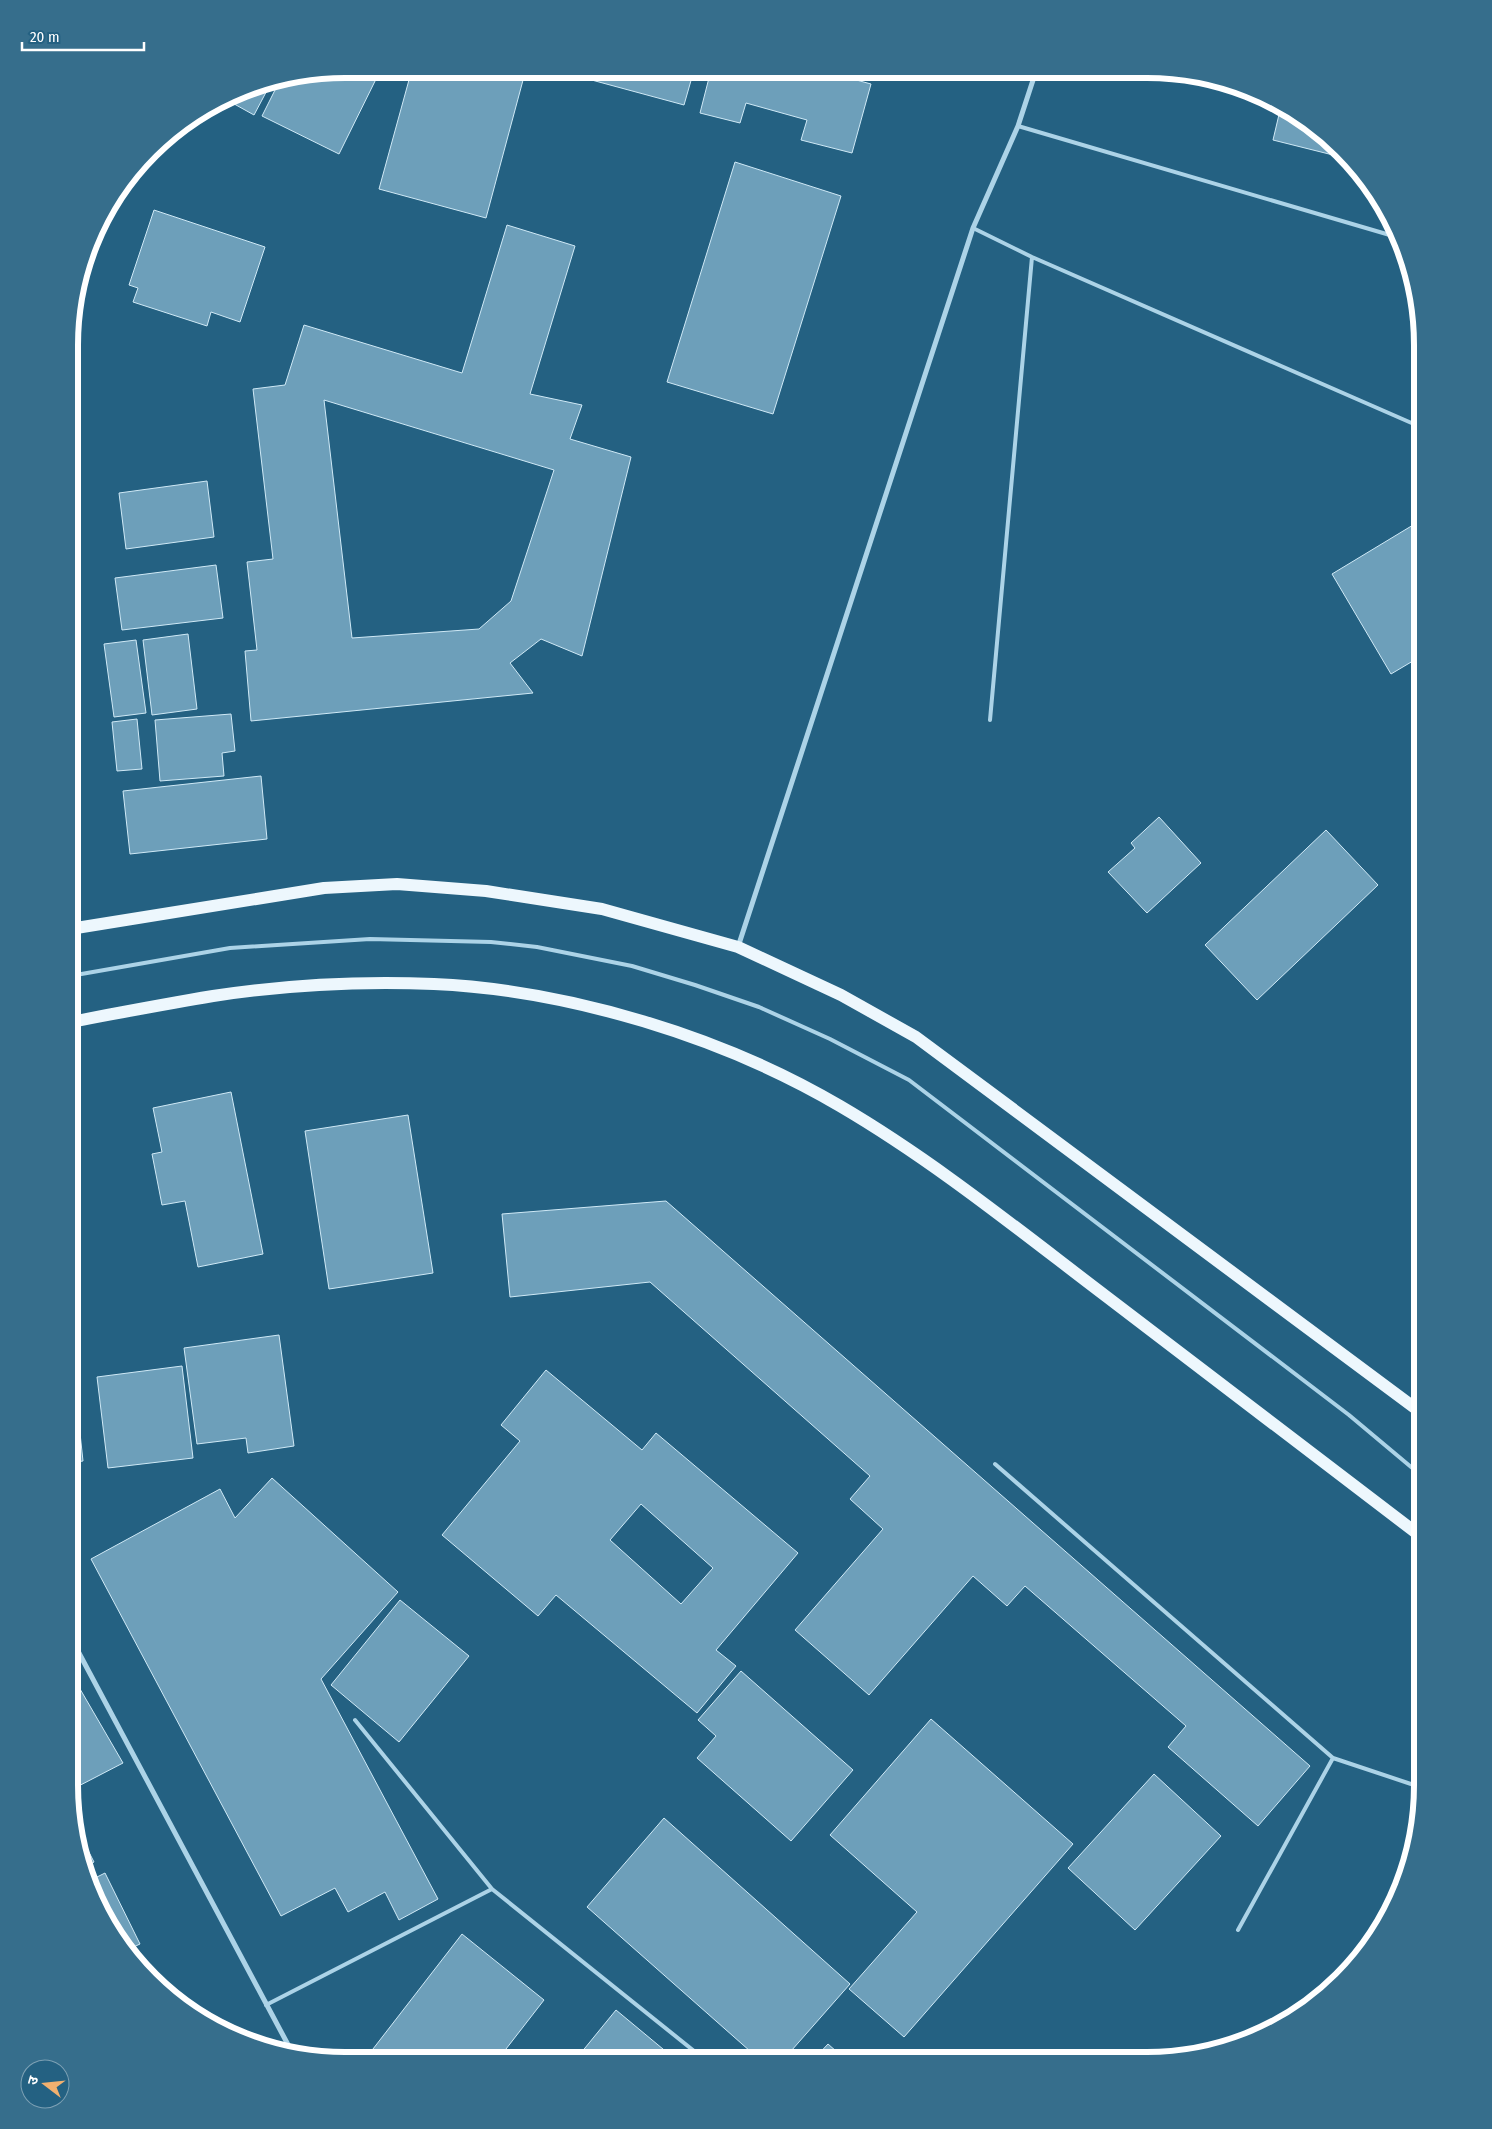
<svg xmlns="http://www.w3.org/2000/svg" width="1492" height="2129" viewBox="0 0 1492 2129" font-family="'Fira Sans Condensed','Noto Sans Devanagari',sans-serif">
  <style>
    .building { fill: #6d9fba; stroke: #cfe9f6; fill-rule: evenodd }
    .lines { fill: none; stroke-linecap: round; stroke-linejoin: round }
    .lane { stroke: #acd3e7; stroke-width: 4 }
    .street { stroke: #acd3e7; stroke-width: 5 }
    .primary { stroke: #edf7fd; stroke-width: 12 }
    .rim { fill: none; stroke: #fff; stroke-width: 6 }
  </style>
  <rect width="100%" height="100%" fill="#246182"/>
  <path class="building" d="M345 69H381L339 154 262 116 280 80Z
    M412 69H526L486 218 379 189Z
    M551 69 694 70 684 105Z
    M711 70H820L871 84 852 153 801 140 807 120 746 103 740 123 700 113Z
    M272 81 254 115 227 100 256 84Z
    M1281 106 1315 126 1349 159 1273 140Z
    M735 162 841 196 773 414 667 382Z
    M154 210 265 247 240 322 211 312 207 326 133 302 138 288 129 285Z
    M507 225 575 246 530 394 582 405 570 439 631 457 582 656 541 639 510 663 533 693 251 721 245 651 257 650 247 562 273 559 253 389 285 385 304 325 462 373ZM324 400 554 470 511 601 479 629 352 638Z
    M207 481 214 537 126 549 119 493Z
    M1423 519V655L1391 674 1332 574Z
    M216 565 223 618 122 630 115 578Z
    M188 634 197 709 152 715 143 640Z
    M136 640 146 713 114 717 104 644Z
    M231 714 235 751 222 753 224 776 160 781 155 720Z
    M137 719 142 769 117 771 112 722Z
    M261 776 267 839 130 854 123 791Z
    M1159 817 1201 863 1147 913 1108 872 1135 848 1131 843Z
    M1326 830 1378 885 1257 1000 1205 945Z
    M231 1092 263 1254 198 1267 185 1201 162 1205 152 1154 162 1152 153 1108Z
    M408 1115 433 1273 329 1289 305 1131Z
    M666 1201 1310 1766 1258 1826 1168 1747 1186 1726 1025 1586 1007 1606 973 1576 869 1695 795 1630 883 1529 850 1499 870 1476 650 1282 510 1297 502 1214Z
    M279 1335 294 1446 248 1453 246 1438 197 1444 184 1348Z
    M182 1366 193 1458 108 1468 97 1377Z
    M546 1370 642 1450 656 1433 798 1553 716 1650 736 1666 697 1713 556 1595 538 1616 442 1535 520 1441 501 1425ZM641 1504 713 1568 681 1604 610 1540Z
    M75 1387 83 1461 69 1463V1388Z
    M272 1478 398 1592 321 1679 438 1899 399 1920 385 1892 348 1912 335 1888 281 1916 91 1559 220 1489 235 1518Z
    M400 1600 469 1656 399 1742 331 1685Z
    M69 1670 123 1763 69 1791Z
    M741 1671 853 1770 791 1841 697 1758 716 1736 698 1720Z
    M931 1719 1073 1844 904 2037 849 1989 917 1912 830 1835Z
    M1154 1774 1221 1836 1135 1930 1068 1868Z
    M664 1818 850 1984 784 2059H759L587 1907Z
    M72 1819 94 1862 84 1868 74 1838Z
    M105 1873 140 1944 127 1950 97 1906 89 1881Z
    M462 1934 544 2000 499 2058H366Z
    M616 2010 675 2059H576Z
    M828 2044 845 2059H814Z"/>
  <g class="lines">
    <path class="lane" d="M1018 126 1400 238
      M973 228 1032 257 1423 428
      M990 720 1032 257
      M70 976 230 948 370 939 491 942 537 947 632 966 695 985 759 1007 830 1039 909 1080 1349 1415 1423 1477
      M995 1464 1333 1758 1423 1788
      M355 1720 492 1889 704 2059
      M1238 1930 1333 1758
      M266 2005 492 1889"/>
    <path class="street" d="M738 947 973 228 1018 126 1036 71
      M69 1648 79 1653 293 2054"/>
    <path class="primary" d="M70 929 324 888 397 884 486 891 602 909 738 947 841 995 916 1037 1423 1414
      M70 1022C118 1013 165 1004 213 996 285 985 361 981 434 984 569 990 723 1037 840 1106 934 1161 1020 1231 1107 1297 1212 1377 1317 1458 1423 1538"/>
  </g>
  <path d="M0 0H1492V2129H0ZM345 78H1147A267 267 0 0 1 1414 345V1785A267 267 0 0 1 1147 2052H345A267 267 0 0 1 78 1785V345A267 267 0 0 1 345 78Z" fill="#366e8c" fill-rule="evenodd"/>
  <path class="rim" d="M345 78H1147A267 267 0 0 1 1414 345V1785A267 267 0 0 1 1147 2052H345A267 267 0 0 1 78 1785V345A267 267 0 0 1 345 78Z"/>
  <g transform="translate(45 2084) rotate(286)"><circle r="24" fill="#246182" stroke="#7ca0b4"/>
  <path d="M0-4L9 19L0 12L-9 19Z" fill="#f2b06f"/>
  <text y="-8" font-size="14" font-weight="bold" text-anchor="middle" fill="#ffffff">उ</text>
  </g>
  <path d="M22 42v8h122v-8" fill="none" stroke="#ffffff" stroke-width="2.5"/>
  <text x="30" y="42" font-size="15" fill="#ffffff" stroke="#246182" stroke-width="4" paint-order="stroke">20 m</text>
</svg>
